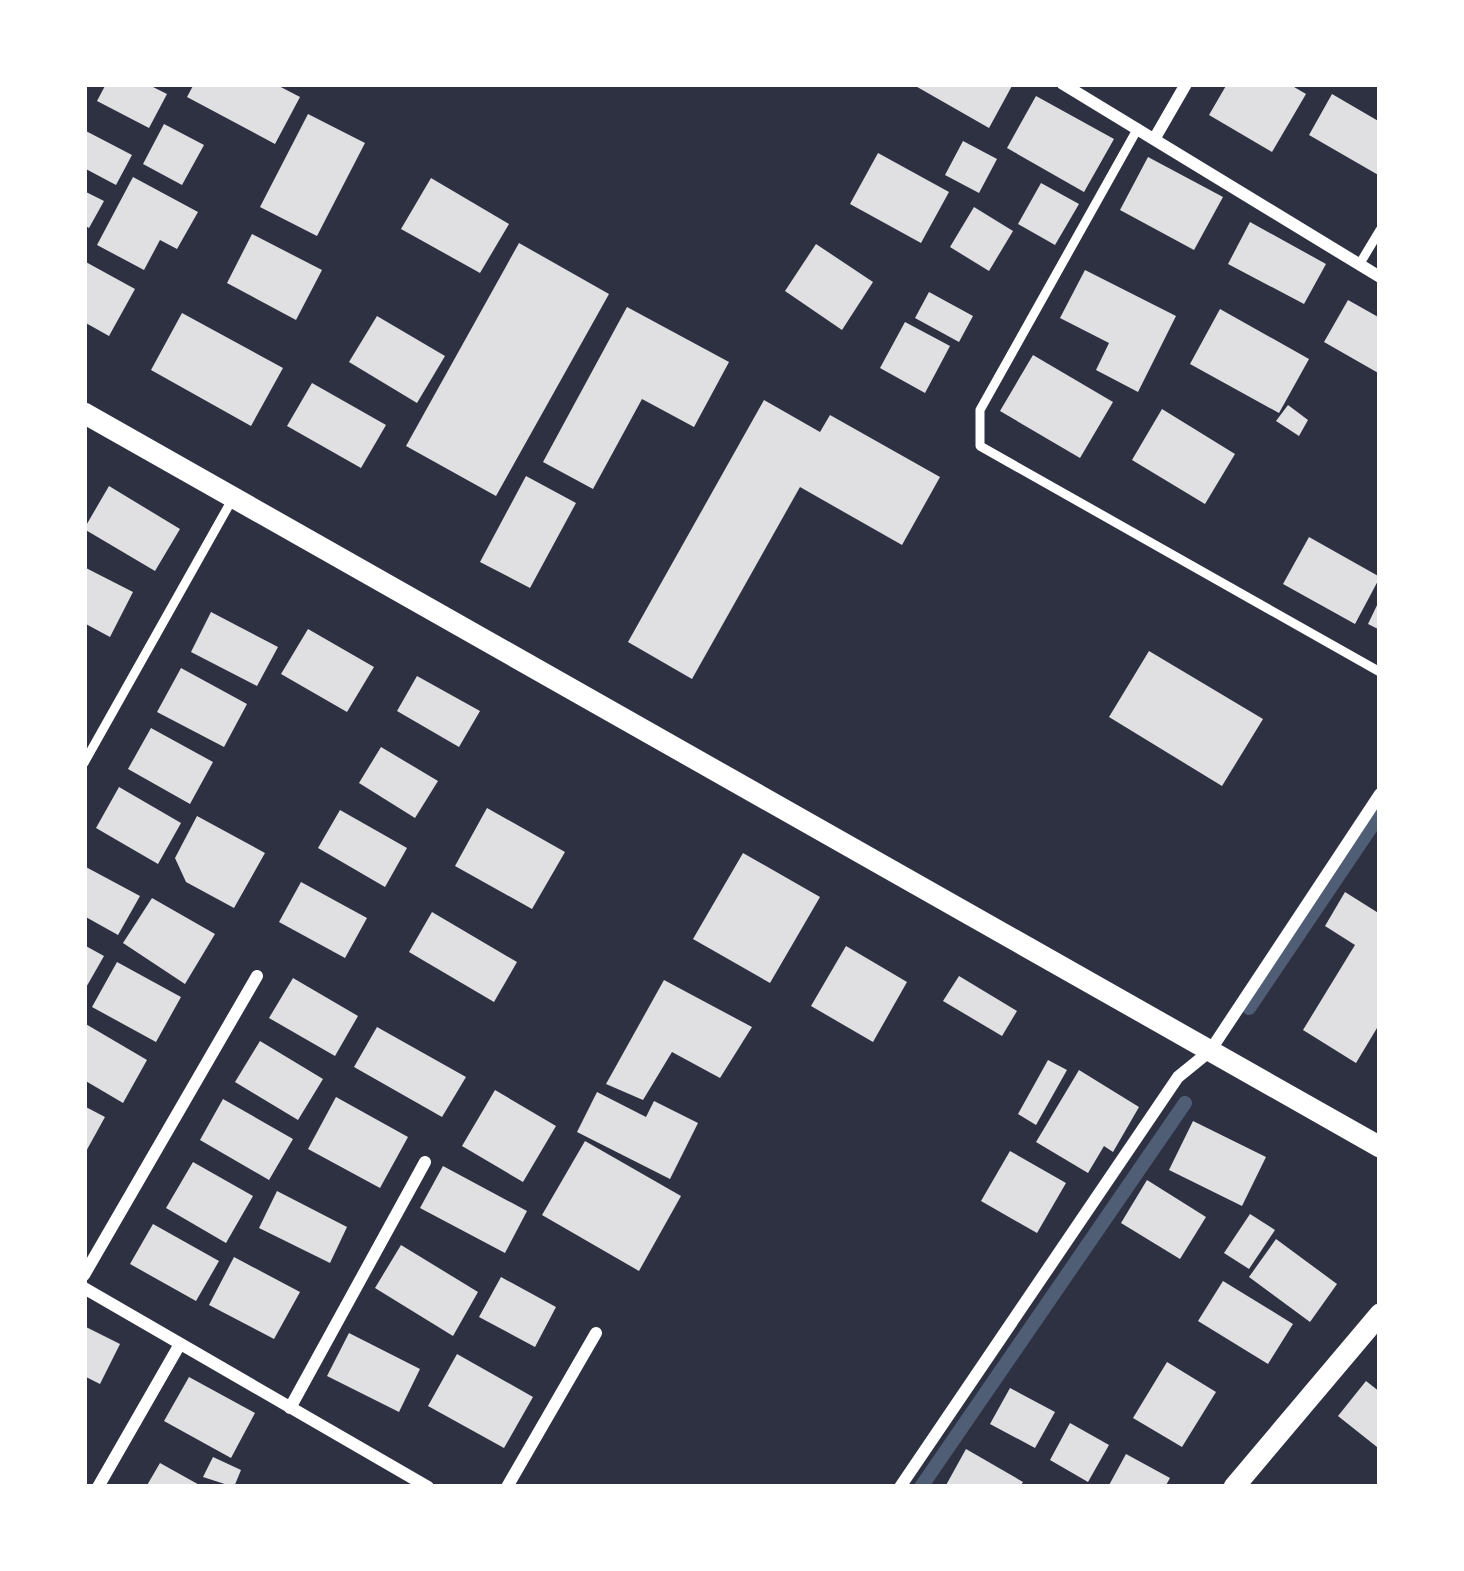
<svg xmlns="http://www.w3.org/2000/svg" width="1464" height="1571" viewBox="0 0 1464 1571" font-family="Georgia,serif">
  <style>
    .lines { fill: none; stroke-linecap: round; stroke-linejoin: round }
    .stream { stroke: #4f5d75; stroke-width: 14 }
    .building { fill: #e0e0e3 }
    .service { stroke: #fff; stroke-width: 9 }
    .minor { stroke: #fff; stroke-width: 12 }
    .tertiary { stroke: #fff; stroke-width: 21 }
  </style>
  <rect width="100%" height="100%" fill="#2d3142"/>
  <g class="lines">
    <path class="stream" d="M1249 1008 1380 814
      M921 1487 1185 1103"/>
  </g>
  <path class="building" d="M106 84H147L167 94 149 128 97 101Z
    M194 84H275L300 97 275 144 187 97Z
    M912 84H1013L989 128Z
    M1227 84H1289L1306 94 1272 152 1209 115Z
    M1332 94 1380 122V176L1309 135Z
    M1036 96 1114 139 1084 192 1007 148Z
    M308 114 365 143 317 236 260 207Z
    M164 124 204 145 182 185 143 164Z
    M84 130 132 155 116 185 84 168Z
    M963 141 997 159 979 193 945 175Z
    M878 153 949 192 921 243 850 204Z
    M1148 157 1223 197 1194 250 1120 210Z
    M133 177 198 212 177 249 160 240 144 270 97 245Z
    M431 178 509 224 480 273 401 229Z
    M1041 183 1079 204 1055 245 1018 224Z
    M84 191 104 201 89 228 84 225Z
    M974 207 1013 231 989 271 950 247Z
    M1250 222 1326 264 1304 304 1228 264Z
    M252 234 322 270 296 320 227 283Z
    M519 243 609 294 496 496 406 446Z
    M816 244 873 282 842 330 785 291Z
    M84 261 135 289 109 336 84 322Z
    M1085 270 1176 316 1138 392 1096 370 1109 343 1060 318Z
    M929 292 973 316 959 342 915 318Z
    M1348 300 1380 318V374L1324 342Z
    M627 307 729 362 694 427 642 399 593 489 543 462Z
    M1220 309 1309 359 1279 413 1190 364Z
    M182 313 283 368 251 426 151 370Z
    M377 316 445 356 417 403 349 362Z
    M905 322 950 346 925 393 880 368Z
    M1033 355 1113 402 1080 458 1000 411Z
    M312 383 386 425 361 468 287 426Z
    M764 400 820 432 830 415 940 477 902 545 800 487 692 679 628 642Z
    M1288 405 1308 420 1299 436 1276 421Z
    M1162 409 1235 454 1205 504 1132 460Z
    M526 476 576 503 530 588 480 562Z
    M109 486 180 529 155 571 84 529Z
    M1309 537 1380 577 1355 624 1283 584Z
    M84 567 133 592 110 637 84 623Z
    M1380 599V630L1368 624Z
    M211 612 278 647 257 686 191 652Z
    M308 629 374 667 347 712 281 674Z
    M1149 651 1263 719 1222 786 1109 717Z
    M181 668 247 704 224 747 157 712Z
    M417 676 480 711 459 747 397 711Z
    M151 728 213 762 190 804 128 769Z
    M381 747 438 781 415 818 359 783Z
    M119 787 181 823 158 864 96 828Z
    M487 808 565 852 532 909 455 866Z
    M340 810 407 848 385 887 318 848Z
    M197 816 265 853 234 908 186 882 175 858Z
    M743 853 820 897 770 983 693 939Z
    M84 866 140 896 118 935 84 916Z
    M301 882 367 918 345 958 279 922Z
    M1345 892 1380 914V1023L1356 1063 1303 1030 1355 945 1325 926Z
    M152 898 215 934 185 984 123 943Z
    M432 912 517 962 494 1002 409 952Z
    M84 945 104 956 84 991Z
    M846 946 907 982 873 1042 811 1006Z
    M117 962 181 997 156 1042 92 1007Z
    M959 976 1017 1011 1002 1036 943 1001Z
    M293 978 358 1016 335 1056 269 1018Z
    M664 980 752 1027 720 1078 672 1052 643 1100 606 1084Z
    M84 1023 147 1060 123 1103 84 1080Z
    M377 1027 466 1077 442 1117 354 1067Z
    M260 1041 323 1079 298 1120 235 1082Z
    M1048 1060 1067 1070 1036 1125 1018 1114Z
    M1079 1070 1139 1107 1113 1152 1104 1146 1088 1173 1036 1142Z
    M495 1090 556 1126 523 1182 462 1146Z
    M597 1092 646 1117 654 1101 698 1123 670 1179 577 1132Z
    M336 1097 408 1137 380 1188 308 1149Z
    M223 1099 293 1139 269 1180 200 1140Z
    M84 1106 105 1117 84 1155Z
    M1193 1121 1266 1157 1242 1206 1169 1170Z
    M585 1141 681 1196 639 1271 542 1215Z
    M1010 1151 1066 1183 1037 1233 981 1201Z
    M193 1162 253 1196 226 1243 166 1208Z
    M443 1166 527 1211 505 1253 420 1208Z
    M1147 1180 1206 1217 1180 1259 1121 1223Z
    M277 1191 347 1227 330 1263 259 1228Z
    M1250 1214 1275 1230 1249 1269 1224 1253Z
    M153 1224 219 1261 196 1301 130 1264Z
    M1276 1239 1337 1284 1310 1322 1249 1277Z
    M401 1245 478 1292 453 1336 375 1288Z
    M234 1257 300 1292 274 1339 209 1305Z
    M501 1277 556 1307 535 1347 479 1317Z
    M1223 1281 1293 1324 1268 1364 1198 1321Z
    M84 1326 120 1344 100 1384 84 1376Z
    M349 1333 420 1369 399 1412 327 1376Z
    M457 1354 533 1397 504 1448 428 1406Z
    M1167 1362 1216 1392 1182 1447 1133 1418Z
    M189 1377 255 1413 231 1458 164 1421Z
    M1366 1381 1380 1392 1377 1447 1338 1416Z
    M1010 1388 1055 1412 1035 1448 990 1424Z
    M1070 1423 1109 1445 1088 1482 1050 1460Z
    M966 1449 1023 1482 1020 1487H945Z
    M1126 1454 1170 1478 1165 1487H1108Z
    M213 1457 241 1470 234 1487 203 1477Z
    M160 1463 203 1487H146Z"/>
  <g class="lines">
    <path class="service" d="M1138 128 980 410V446L1380 672
      M1359 265 1380 230
      M84 763 233 498"/>
    <path class="minor" d="M1063 84 1380 277
      M1156 136 1186 84
      M84 1275 257 976
      M84 1288 428 1487
      M290 1408 425 1162
      M98 1487 180 1344
      M507 1487 596 1333
      M900 1487 1178 1077 1210 1051 1380 794"/>
    <path class="tertiary" d="M84 413 1380 1147
      M1234 1487 1380 1314"/>
  </g>
  <rect width="1464" height="1571" fill="none" stroke="#ffffff" stroke-width="174"/>
</svg>
